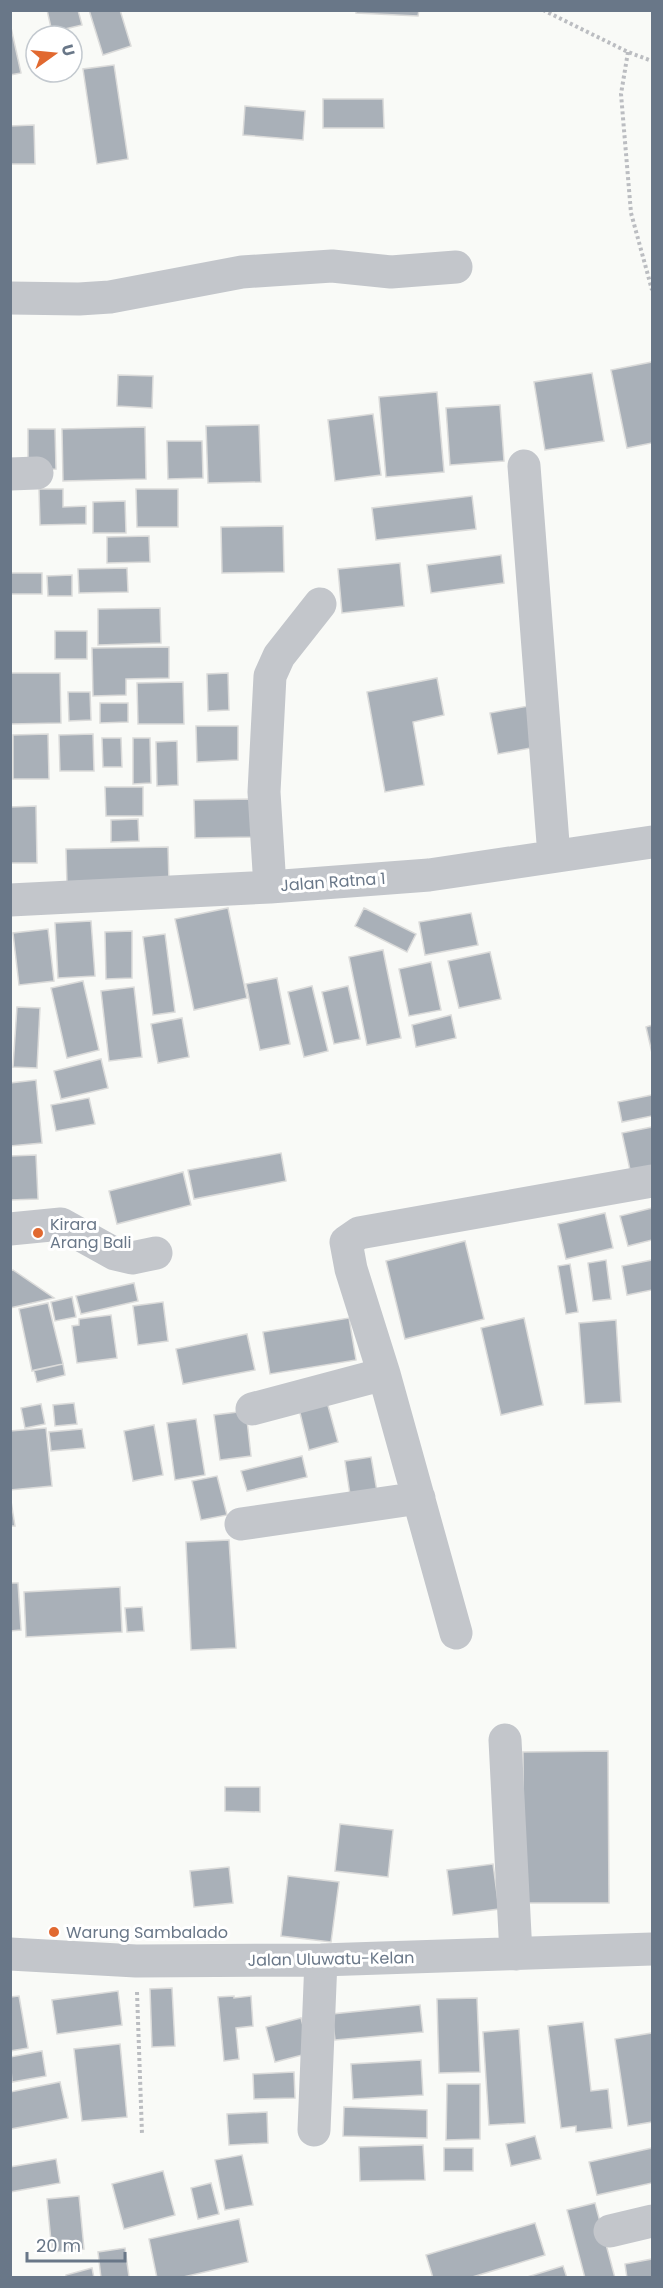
<svg xmlns="http://www.w3.org/2000/svg" width="663" height="2288" viewBox="0 0 663 2288" font-family="Poppins,sans-serif">
  <style>
    .building { fill: #a9b0b8; stroke: #dbdbda; stroke-width: 1.5 }
    .lines { fill: none; stroke-linecap: round; stroke-linejoin: round }
    .path { stroke: #bbbdc1; stroke-width: 4; stroke-dasharray: 3 3; stroke-linecap: butt }
    .minor { stroke: #c3c6cb; stroke-width: 33 }
    .poi-dot { fill: #e16930; stroke: #fff; stroke-width: 2 }
    .labels { text-anchor: middle; dominant-baseline: central; stroke-width: 6; stroke-linejoin: round; paint-order: stroke }
    .street-label { font-size: 16px; fill: #697788; stroke: #fff }
    .poi-label { font-size: 16px; fill: #697788; stroke: #fff; text-anchor: start }
  </style>
  <rect width="100%" height="100%" fill="#f9faf7"/>
  <path class="building" d="M47 10H78L82 25 52 32Z
    M89 10H120L131 46 103 55Z
    M356 10H419L418 16 356 13Z
    M10 23 21 73 10 75Z
    M114 65 128 159 97 164 83 69Z
    M323 99H383L384 128H323Z
    M245 106 305 111 303 140 243 135Z
    M34 125 35 164H10V126Z
    M652 362V443L627 448 611 370Z
    M592 373 604 441 545 450 534 382Z
    M118 375 153 376 152 408 117 406Z
    M437 392 444 472 386 477 379 397Z
    M500 405 504 461 450 465 446 408Z
    M373 414 381 475 335 481 328 420Z
    M259 425 261 482 208 483 206 426Z
    M145 427 146 479 63 481 62 429Z
    M28 429H55L56 469 28 470Z
    M167 441H202L203 478 168 479Z
    M39 489H63V507L86 506V524L40 525Z
    M136 489H178V527H137Z
    M472 496 476 529 376 540 372 508Z
    M125 501 126 533H93V502Z
    M283 526 284 572 222 573 221 527Z
    M149 536 150 562 107 563V537Z
    M501 555 504 583 431 593 427 565Z
    M400 563 404 606 342 613 338 569Z
    M127 568 128 592 79 593 78 569Z
    M10 573H42V594H10Z
    M72 575V596H48L47 576Z
    M160 608 161 643 98 645V609Z
    M55 631H87V659H55Z
    M169 647V678L126 679V695L93 696 92 648Z
    M10 673H60L61 723 10 724Z
    M228 673 229 710 208 711 207 674Z
    M437 678 444 715 413 722 424 785 385 792 367 692Z
    M183 682 184 724H138L137 683Z
    M68 692H90L91 720 69 721Z
    M100 703H128V722L100 723Z
    M528 706 536 747 498 754 490 713Z
    M196 726H238V760L197 762Z
    M48 734 49 779H13V735Z
    M93 734 94 771H60L59 735Z
    M102 738H121L122 767H103Z
    M133 738H150L151 783 133 784Z
    M177 741 178 785 157 786 156 742Z
    M105 787H143V816H106Z
    M254 799 255 837 195 838 194 800Z
    M36 806 37 863H10V807Z
    M138 819 139 841 111 842V820Z
    M168 847 169 883 67 885 66 849Z
    M228 908 247 998 194 1010 175 919Z
    M364 908 416 934 407 952 355 926Z
    M471 913 478 945 425 955 419 922Z
    M91 921 95 976 58 978 55 923Z
    M48 929 54 981 19 985 13 933Z
    M132 931V978L106 979 105 932Z
    M165 934 175 1012 153 1015 143 937Z
    M383 950 401 1038 367 1045 349 957Z
    M490 952 501 999 459 1008 448 961Z
    M431 962 441 1010 409 1016 399 969Z
    M277 978 290 1044 260 1050 246 984Z
    M83 981 99 1050 67 1058 51 988Z
    M312 986 328 1051 304 1057 288 992Z
    M348 986 360 1039 334 1044 322 992Z
    M134 987 142 1057 109 1061 101 991Z
    M17 1007 40 1008 37 1068 13 1067Z
    M451 1015 456 1038 416 1047 412 1025Z
    M182 1018 189 1057 158 1063 151 1024Z
    M652 1025V1053L646 1027Z
    M101 1059 108 1088 61 1099 54 1071Z
    M36 1080 42 1143 10 1146V1083Z
    M652 1095V1116L622 1122 618 1102Z
    M89 1098 95 1124 56 1131 51 1105Z
    M652 1127V1175L632 1179 622 1133Z
    M281 1153 286 1181 194 1199 188 1170Z
    M36 1155 38 1199 10 1200V1156Z
    M183 1172 191 1205 117 1224 109 1191Z
    M652 1208V1240L628 1246 620 1216Z
    M605 1213 613 1248 566 1259 558 1224Z
    M465 1241 484 1319 405 1339 386 1261Z
    M606 1260 611 1299 593 1301 588 1263Z
    M652 1260V1290L627 1295 622 1266Z
    M570 1264 578 1312 566 1314 558 1266Z
    M13 1270 54 1298 10 1308V1271Z
    M134 1283 138 1301 81 1314 76 1296Z
    M72 1297 76 1317 55 1321 51 1302Z
    M163 1302 168 1341 138 1345 133 1306Z
    M48 1303 63 1364 32 1371 19 1309Z
    M111 1315 117 1358 77 1363 72 1326 79 1325V1319Z
    M349 1318 356 1360 270 1374 263 1332Z
    M524 1318 543 1405 501 1415 481 1328Z
    M616 1320 621 1402 585 1404 579 1323Z
    M247 1334 255 1370 183 1384 176 1349Z
    M63 1364 65 1375 37 1382 34 1370Z
    M327 1402 338 1442 309 1450 299 1409Z
    M74 1403 77 1424 55 1426 53 1405Z
    M41 1404 45 1424 25 1428 21 1408Z
    M246 1411 251 1456 220 1460 214 1415Z
    M196 1419 205 1475 175 1480 167 1423Z
    M154 1425 163 1475 133 1481 124 1431Z
    M46 1428 52 1486 10 1490V1431Z
    M82 1429 85 1448 51 1451 49 1432Z
    M302 1456 307 1477 247 1491 241 1471Z
    M371 1457 378 1497 351 1501 345 1461Z
    M217 1476 227 1515 201 1520 192 1481Z
    M10 1495 15 1526H10Z
    M229 1540 236 1648 191 1650 186 1542Z
    M10 1583H18L21 1630 10 1631Z
    M120 1587 122 1632 26 1637 24 1592Z
    M142 1607 144 1631 127 1632 125 1608Z
    M608 1751 609 1903H524L523 1752Z
    M225 1787H260V1812L225 1811Z
    M340 1824 393 1830 388 1877 335 1871Z
    M493 1864 499 1909 453 1915 447 1870Z
    M229 1867 233 1903 194 1907 190 1871Z
    M288 1876 339 1882 331 1942 281 1936Z
    M172 1988 175 2046 152 2047 150 1989Z
    M118 1991 122 2025 57 2034 52 2000Z
    M19 1996 28 2048 10 2051V1997Z
    M234 1996V1998L251 1996 253 2026 236 2028 239 2059 224 2061 218 1997Z
    M477 1998 480 2072 439 2073 437 1999Z
    M420 2005 423 2032 335 2040 332 2014Z
    M301 2018 310 2053 275 2062 266 2027Z
    M583 2022 591 2091 608 2089 612 2128 576 2132V2126L561 2128 548 2026Z
    M519 2029 525 2123 489 2125 483 2032Z
    M652 2033V2122L628 2126 615 2039Z
    M120 2044 127 2117 82 2121 74 2049Z
    M42 2051 46 2076 12 2082 10 2057Z
    M421 2060 423 2095 353 2099 351 2064Z
    M294 2072 295 2098 254 2099 253 2074Z
    M60 2082 68 2118 11 2129 10 2092Z
    M447 2084H480V2139L446 2140Z
    M344 2107 427 2110V2138L343 2136Z
    M267 2112 268 2143 229 2145 227 2114Z
    M535 2136 541 2159 511 2166 506 2144Z
    M423 2145 425 2180 360 2181 359 2147Z
    M444 2148H473V2171H444Z
    M652 2148V2183L597 2195 589 2162Z
    M242 2155 253 2205 225 2210 215 2160Z
    M56 2159 60 2183 10 2192V2167Z
    M163 2171 175 2215 124 2229 112 2184Z
    M211 2183 219 2214 198 2219 191 2188Z
    M79 2196 84 2249 52 2252 47 2199Z
    M595 2203 615 2278H585L567 2210Z
    M239 2219 248 2262 179 2278H157L149 2239Z
    M535 2223 545 2255 469 2278H433L426 2255Z
    M125 2248 129 2277 101 2278 98 2252Z
    M652 2259V2278H627L625 2264Z
    M563 2266 567 2278H524Z
    M92 2268 94 2278H66V2275Z"/>
  <g class="lines">
    <path class="path" d="M543 10 628 52 652 61
      M628 52 621 94 631 213 652 290
      M137 1992 142 2134"/>
    <path class="minor" d="M10 298 79 299 110 297 242 272 332 266 391 272 456 267
      M524 466 554 856
      M10 474 37 473
      M270 887 264 792 270 676 279 656 320 604
      M10 900 270 887 429 875 652 842
      M10 1229 61 1224 115 1254 132 1258 156 1253
      M252 1409 384 1374
      M241 1524 419 1498
      M456 1633 384 1374 351 1269 346 1242 359 1233 652 1181
      M505 1740 516 1954
      M10 1954 136 1961 321 1960 652 1949
      M314 2130 321 1960
      M610 2231 652 2221"/>
  </g>
  <g class="poi-dot">
    <circle cx="38" cy="1233" r="6"/>
    <circle cx="54" cy="1932" r="6"/>
  </g>
  <g class="labels">
    <g class="street-label">
      <text transform="translate(333 882) rotate(-4)">Jalan Ratna 1</text>
      <text transform="translate(331 1959) rotate(-1)">Jalan Uluwatu-Kelan</text>
    </g>
    <g class="poi-label">
      <text x="50" y="1224">Kirara<tspan x="50" dy="18">Arang Bali</tspan></text>
      <text x="66" y="1932">Warung Sambalado</text>
    </g>
  </g>
  <rect width="663" height="2288" fill="none" stroke="#697788" stroke-width="24"/>
  <g transform="translate(54 54) rotate(75)"><circle r="28" fill="#ffffff" stroke="#c3c9cf" stroke-width="1.5"/>
  <path d="M0-4.5L10 22L0 15L-10 22Z" fill="#e16930"/>
  <text y="-9" font-size="16" font-weight="bold" text-anchor="middle" fill="#697788">U</text>
  </g>
  <path d="M27 2252v9h98v-9" fill="none" stroke="#697788" stroke-width="3"/>
  <text x="36" y="2252" font-size="18" fill="#697788" stroke="#ffffff" stroke-width="4.5" paint-order="stroke">20 m</text>
</svg>
